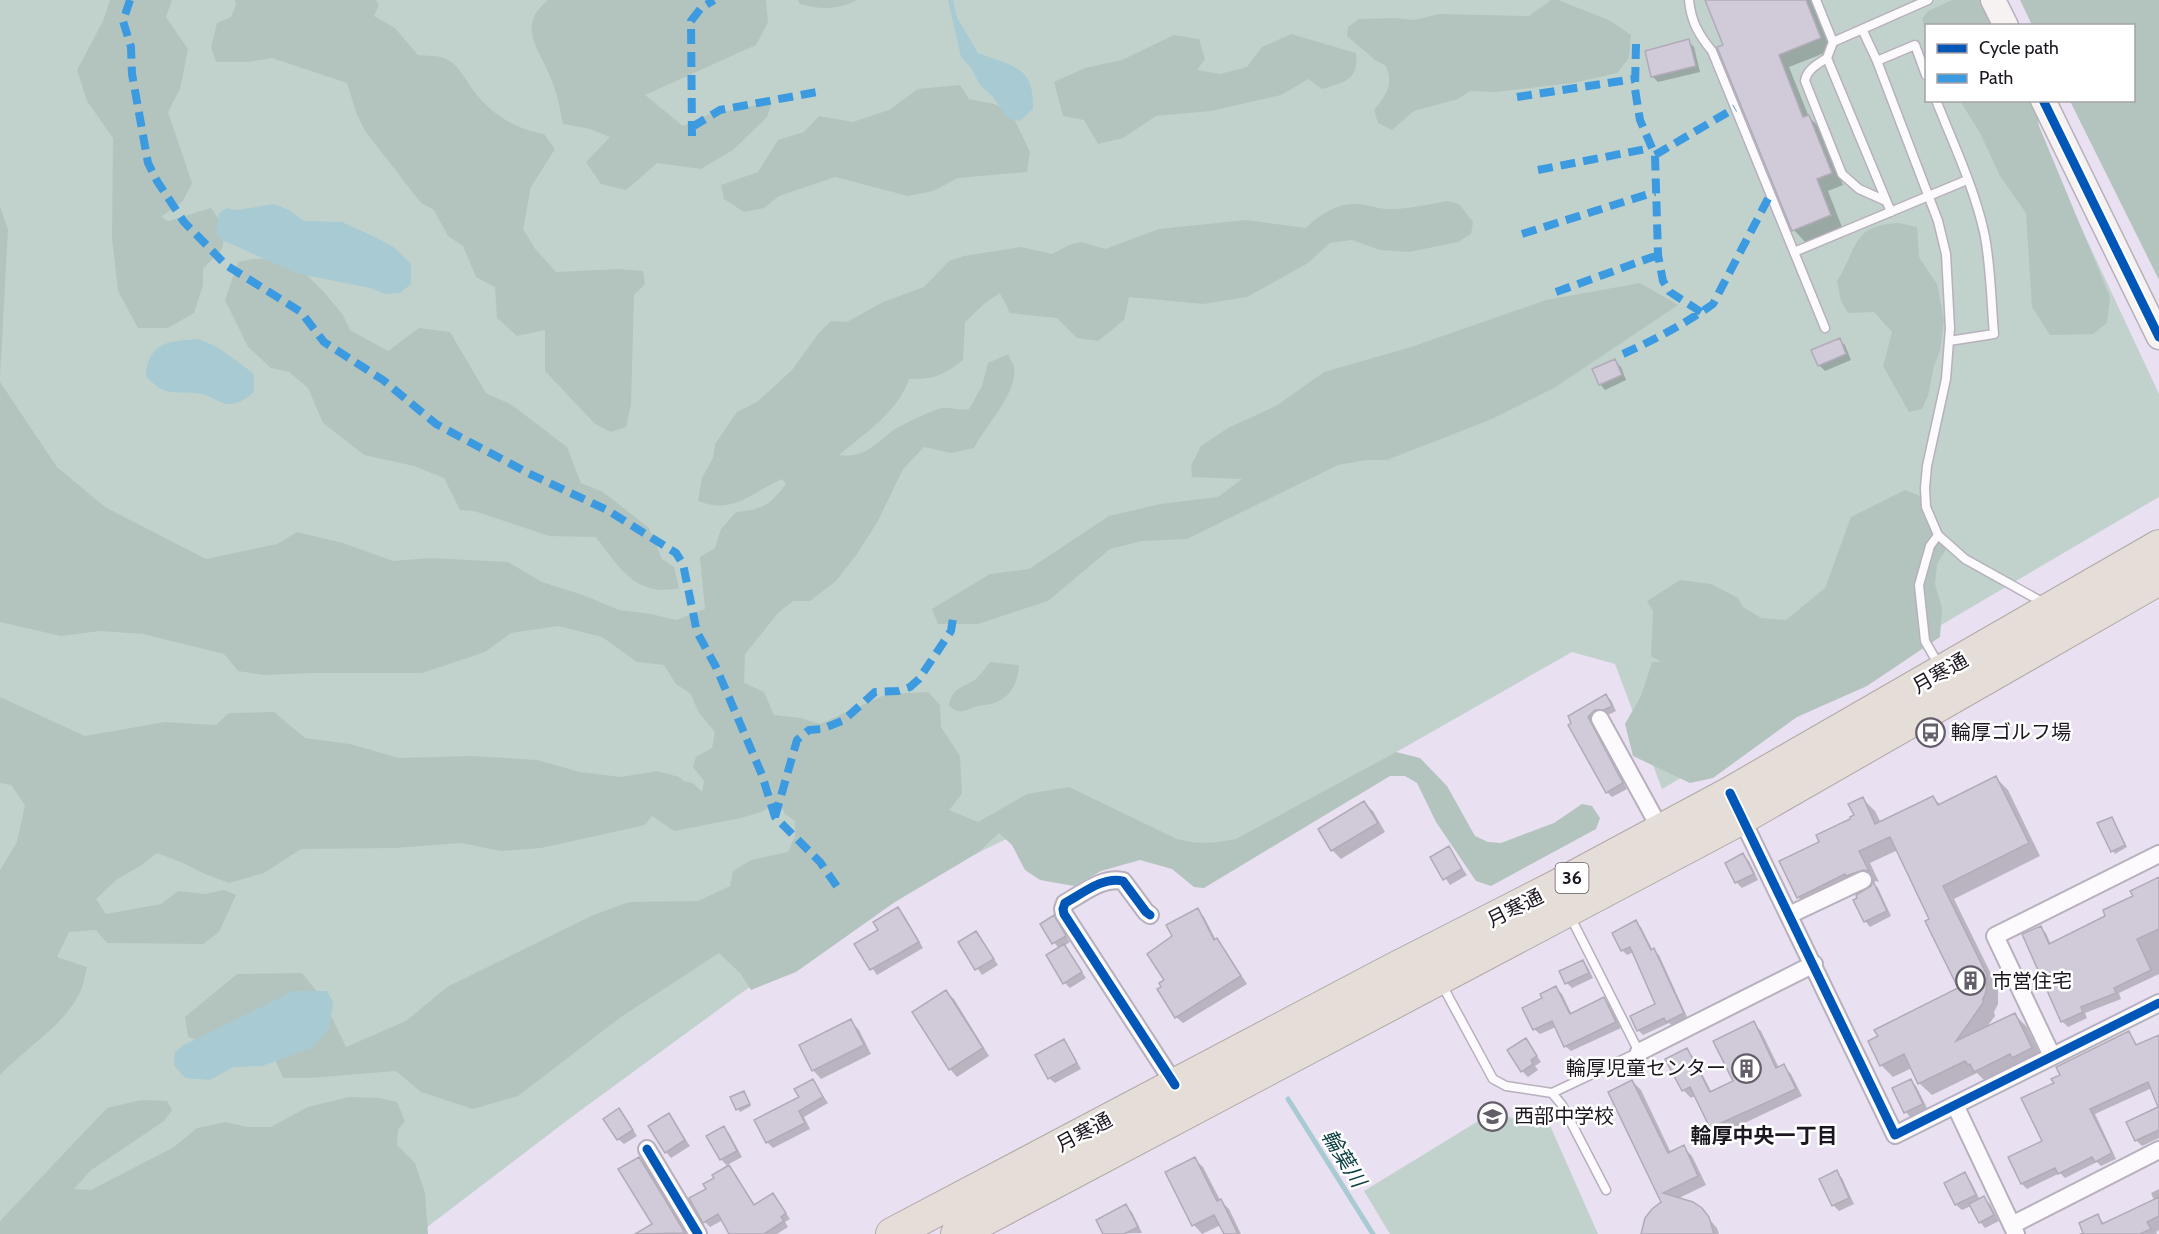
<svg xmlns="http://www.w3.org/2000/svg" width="2159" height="1234" viewBox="0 0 2159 1234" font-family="Cabin,'Noto Sans JP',sans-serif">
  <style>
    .green { fill: #c1d2cd }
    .forest { fill: #b3c4be }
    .water { fill: #a8cbd3 }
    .shadow { fill: #0003 }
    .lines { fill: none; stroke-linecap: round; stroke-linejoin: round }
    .stream { stroke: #a8cbd3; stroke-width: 5 }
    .building { fill: #d1cad8; stroke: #b1abb8; stroke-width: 1.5 }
    .lane-casing { stroke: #b7b0bd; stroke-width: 11 }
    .street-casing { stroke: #b7b0bd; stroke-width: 20 }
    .secondary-casing { stroke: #b7b0bd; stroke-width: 27 }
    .highway-casing { stroke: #b2a7a5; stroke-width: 34 }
    .lane { stroke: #fcfafd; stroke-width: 8 }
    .street { stroke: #fcfafd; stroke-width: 16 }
    .secondary { stroke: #f5f2f1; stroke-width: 24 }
    .highway { stroke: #e5ddd7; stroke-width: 32 }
    .quiet { stroke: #3c9ae0; stroke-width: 8; stroke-dasharray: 15 8; stroke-linecap: butt }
    .cycleway-casing { stroke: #fff; stroke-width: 13 }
    .cycleway { stroke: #0057b8; stroke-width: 9 }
    .labels { text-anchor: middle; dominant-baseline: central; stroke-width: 5; stroke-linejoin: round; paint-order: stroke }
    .shield { fill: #fff; stroke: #605c64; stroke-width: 1.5 }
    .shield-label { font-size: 18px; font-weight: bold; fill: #1c1621 }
    .street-label { font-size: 20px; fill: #1c1621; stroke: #fff }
    .poi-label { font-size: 20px; fill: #1c1621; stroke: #fff; text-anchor: start }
    .neighbourhood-label { font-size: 21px; font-weight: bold; fill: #1c1621; stroke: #fff }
    .water-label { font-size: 21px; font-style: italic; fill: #0f4144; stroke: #fff }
  </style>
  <rect width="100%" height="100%" fill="#e9e0f1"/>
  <path class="green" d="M0 0H1975L1926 26V100L2022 101 2159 394V497L1662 789 1615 664 1572 652 1205 861 1075 806 865 907 737 996 573 1116 418 1234H0Z
    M1493 1112 1512 1118 1548 1121 1598 1234H1390L1364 1191Z"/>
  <path class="forest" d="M110 0H172L166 17 188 49 180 89 168 112 192 183 183 201 161 217 168 221 211 208 226 229 222 249 203 269V285L194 313 168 328H138L118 291 112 238 113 138 87 101 77 70 103 21Z
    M235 0H376L379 5 374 16 395 28 418 55C426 56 439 55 446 59 460 66 464 78 473 90 490 113 516 130 544 134L555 149 531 187 523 229 536 250 556 272 619 269 643 271 645 284 634 295 631 405 626 427 611 432 595 424 545 371V330L517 336 497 318 495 287 476 277 463 246 448 236 434 210 421 203 365 131 356 112 347 83 272 58 248 62H216L211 47 217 23 231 17 236 5Z
    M548 0H766L768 22 756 45 645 95 683 126 707 115 772 102 767 117 733 150 701 169 657 163 626 190 601 184 586 162 610 137 590 129 563 124C560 109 557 93 551 79 540 49 515 27 548 0Z
    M798 0H857C837 10 822 10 800 4Z
    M1551 0H1558L1609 20 1631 35 1629 58 1617 73 1573 83 1495 92 1470 91 1458 99 1414 111 1392 130 1378 123 1374 110C1386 94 1394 86 1386 66L1375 60 1347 36 1348 27 1359 19 1394 18 1414 20 1439 14 1529 16Z
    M1952 0H1986L1998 25 1926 26V32L1922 19 1928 11Z
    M2020 0H2159V280L2070 101 2134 100V26L2032 25Z
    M1291 34 1356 53C1359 80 1345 82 1322 89L1308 79 1281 95 1211 111 1156 116 1123 138 1098 144 1084 120 1063 116 1054 82 1085 68 1122 60 1174 35 1199 39 1205 59 1197 70 1220 74 1247 67 1262 47Z
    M960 85 969 99 994 104 1011 112 1030 152 1027 172 958 178 933 191 908 196 835 177 779 196 764 208 744 212 724 199 721 185 758 172 778 140 804 132 819 116 853 122 889 110 918 89Z
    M1960 101H2034L2039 126 2110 297 2107 323 2093 334 2050 335 2032 307 2026 213 2000 176 1980 133Z
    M1447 201 1459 204 1473 222 1471 234 1458 242 1409 252 1380 250 1352 240 1330 243 1308 263 1247 297 1203 304 1129 297 1124 320 1098 341 1077 338 1057 318 1010 313 1000 293 985 303 965 322 963 360C945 375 932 380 909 379 898 412 865 433 839 455 865 459 876 443 895 429 902 425 934 409 942 408 950 407 959 411 969 409L982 386 988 363 1008 354C1009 358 1013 363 1014 367 1018 393 985 426 974 448L951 453 924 447 903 469 878 521 857 554 836 581 810 601H793L778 613 745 654 744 683 764 692 774 715 801 718 820 724 887 694 928 692 940 705 941 727 960 756 962 794 949 810 978 822 1027 794 1069 787 1177 839C1200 845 1213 843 1236 839L1396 752 1420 758 1447 786 1475 836 1488 842 1501 843 1554 823 1582 804 1592 806 1600 818 1596 829 1491 886 1476 881 1436 822 1417 783 1405 776H1390L1204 888 1194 887 1172 869 1140 860 1101 871 1074 886 1040 880 1025 870 1012 845 999 833 979 852 895 902 796 972 751 990 740 973 719 953 621 1017 518 1096 473 1109 421 1092 396 1071 310 1078H283L258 1020 212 1046 188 1037 185 1017 237 974 302 973 323 999 346 1047 406 1021 447 987 591 916 629 902 698 901 730 886 733 871 751 860 788 852 795 836V821L785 814 779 802 761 812 741 818 674 831 652 816 645 825 541 848 501 851 461 843 395 848 301 849 264 873 229 883 205 874 181 862 157 853 142 865 116 880 96 899 106 914 161 904 178 891 205 894 224 890 236 895 219 932 203 944 107 943 96 930 69 932 57 957 87 967C85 975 84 983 81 990 65 1026 26 1047 0 1075V870L17 842 25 805 11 785 0 783V697L85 736 165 722 216 725 229 713 274 712 305 738 350 744 399 758 472 756 537 760 580 772 621 777 657 771 679 777 684 781 693 783 702 792 704 781 693 767 696 757 712 748 715 732 699 713 690 693 676 684 664 665 637 662 602 637 558 626 511 633 485 652 422 673H312L264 675 238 671 224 654 143 634 100 631 61 636 0 622V382L57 467 105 507 206 559 277 544 297 532 343 543 393 561 430 558 508 562 542 582 583 595 619 610 651 614 676 620 705 609 700 557 715 548 721 529 736 512C762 510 770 505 786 484L782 479C750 493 734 515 698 501L702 478 713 458 715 444 737 412 757 402 792 370 818 334 831 321 847 322 883 302 924 287 949 261 964 256 1021 247 1052 254 1069 245 1081 242 1105 249 1159 229 1246 220 1306 228C1319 215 1339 202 1359 204 1374 206 1380 210 1396 209 1413 208 1430 204 1447 201Z
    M0 206 8 230 0 377Z
    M1899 223 1917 227 1919 257 1937 284 1944 320 1940 351 1934 366 1928 396 1922 409 1909 412 1883 366 1892 332 1874 312 1848 313 1841 301 1837 281C1858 248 1851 225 1899 223Z
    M289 258 324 292 343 315 350 330 388 351 419 328 450 332 486 393 512 405 567 447 581 483 603 492 649 528 662 559 674 567 679 588C636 598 619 567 596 537L549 536 474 511 460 510 444 478 414 466 364 455 323 423 308 388 289 372 271 368 248 347 225 300 238 262 252 259Z
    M1640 283 1678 305 1554 388 1492 419 1387 460H1367L1338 465 1187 539 1142 541 1110 549 1048 601 978 624H938L932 609 990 574 1029 569 1109 516 1160 504 1218 497 1242 479 1192 477 1191 466 1201 446 1228 428 1276 406 1324 372 1411 347 1546 300Z
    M1905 490 1925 498 1946 549 1937 564 1935 584 1942 608 1940 637 1867 686 1797 717 1713 778 1690 783 1633 756 1625 724 1641 696 1652 662H1661L1651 656 1653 611 1647 601 1680 580 1711 584 1738 598 1743 607 1761 618 1786 620 1825 588 1851 517Z
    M990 662 1019 665C1018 683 1011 698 992 704 987 705 982 705 978 706 966 709 959 717 949 705 953 685 964 689 977 678 982 673 986 667 990 662Z
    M349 1097 380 1098 397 1102 405 1121 398 1130 397 1145 415 1163 425 1193 428 1234H0V1221L107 1108 141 1100 167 1101 172 1110 164 1121 90 1171 74 1189 91 1190 174 1147 197 1128 226 1122 247 1127H271L308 1107Z"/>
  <path class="water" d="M948 0H953L957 17 978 53C1011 66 1035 65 1033 109L1020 121 1008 118 993 97 980 85 971 68 961 57Z
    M274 204 289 210 304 221 342 222 375 237 395 248 411 264V284L400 293 386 294 370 288 299 274 222 240 216 233 219 213 227 208 237 210Z
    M199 339 219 348 254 374V392C247 398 239 404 229 404 220 404 211 396 202 394 176 390 166 399 146 376 148 341 170 341 199 339Z
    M294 991H327L333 1002 329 1029 311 1048 262 1066 233 1067 210 1080 185 1078 174 1065 175 1052 182 1046Z"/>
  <path class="shadow" d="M1707 0H1812L1832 50 1789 67 1809 117 1821 129 1843 185 1828 191 1842 227 1805 242 1794 230Z
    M1688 41 1694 47 1700 72 1658 82 1653 77 1647 52Z
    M1839 340 1845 345 1851 360 1825 371 1819 365Z
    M1615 361 1621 367 1626 380 1605 390 1600 384Z
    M1606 695 1611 700 1616 711 1610 714H1601L1592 723 1627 789 1612 797 1607 792 1570 725Z
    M1996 778 2008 790 2040 856 1954 899 1998 988V1004L1994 1012 1995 1016 1986 1028 2015 1015 2027 1027 2043 1060 1987 1083 1977 1073 1932 1095 1919 1083 1912 1068 1893 1077 1881 1065 1960 989 1931 920 1898 850 1870 863 1879 882 1876 881 1860 888 1810 909 1798 897 1821 842 1856 816 1863 799 1875 811 1881 823 1933 798 1941 805Z
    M1364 803 1373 811 1385 832 1341 859 1332 850Z
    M2114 821 2127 847 2115 854 2099 824Z
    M1448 848 1467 875 1450 885 1432 858Z
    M1743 855 1749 861 1758 880 1742 888 1736 882Z
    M2159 883V974L2119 993 2121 999 2085 1013 2087 1018 2068 1027 2062 1021 2040 927 2046 933 2051 945 2107 917Z
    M1874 884 1878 888 1891 916 1870 927 1865 921Z
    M898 909 904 915 923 948 877 975 856 945 880 930Z
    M1198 910 1204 917 1216 940 1223 947 1247 984 1183 1023 1176 1017 1166 981 1174 937Z
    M1053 917 1070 942 1064 946 1086 978 1070 988 1065 983 1059 949 1042 925Z
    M1636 922 1641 927 1653 951 1659 955 1688 1019 1673 1026 1669 1023 1643 1035 1638 1030 1657 1004 1634 952 1627 955 1622 950Z
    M976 932 998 965 982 975 960 943Z
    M1583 962 1588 968 1593 978 1572 988 1567 983Z
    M1556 988 1562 994 1572 1015 1604 999 1609 1004 1621 1028 1571 1051 1565 1046 1556 1027 1540 1034 1534 1029 1544 999Z
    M946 992 954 999 989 1056 957 1077 950 1069Z
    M851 1021 859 1030 871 1054 821 1079 813 1070Z
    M1753 1023 1761 1031 1779 1068 1783 1066 1791 1074 1802 1096 1719 1135 1711 1127 1696 1095 1691 1098 1683 1090 1687 1050 1694 1058 1712 1093 1735 1082Z
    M2129 1033 2138 1046 2159 1036V1105L2152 1088 2095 1114 2116 1159 2101 1166 2097 1162 2065 1178 2060 1173 2027 1189 2022 1184 2044 1142 2056 1084Z
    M1526 1040 1541 1062 1535 1066 1538 1070 1528 1077 1522 1071Z
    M1064 1041 1069 1047 1081 1069 1055 1083 1049 1078Z
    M813 1081 828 1103 804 1117 810 1129 773 1148 767 1142Z
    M1632 1081 1641 1090 1671 1153 1683 1147 1692 1156 1706 1185 1677 1199 1701 1210 1717 1228 1719 1234H1644L1663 1203Z
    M1911 1081 1916 1086 1928 1110 1911 1118 1906 1112Z
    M746 1095 751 1106 740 1112 732 1098Z
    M2159 1108V1138L2142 1146 2136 1140Z
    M669 1115 690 1146 671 1158 666 1152Z
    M624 1116 637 1136 624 1144 618 1139Z
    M724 1128 729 1133 742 1157 727 1165 734 1172 755 1206 773 1195 790 1219 785 1222 788 1227 777 1234H731L723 1220 710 1227 705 1222 708 1189 728 1167 721 1159Z
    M639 1158 646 1165 687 1234H645L643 1231 654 1224Z
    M1194 1159 1203 1167 1220 1200 1229 1209 1241 1234H1226L1221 1225 1202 1234 1194 1225 1167 1173Z
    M1836 1172 1842 1178 1854 1204 1839 1211 1833 1205Z
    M1965 1174 1970 1180 1980 1200 1984 1198 1990 1204 1999 1221 1985 1228 1980 1222 1971 1206 1962 1210 1956 1205 1946 1183Z
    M2159 1189V1230L2156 1232 2157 1234H2085L2098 1216 2104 1224 2154 1200 2151 1193Z
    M1126 1206 1132 1212 1142 1233 1105 1234Z"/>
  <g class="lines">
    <path class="stream" d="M1288 1099 1373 1234"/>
  </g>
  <path class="building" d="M1705 0H1806L1821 38 1779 55 1803 117 1809 115 1832 173 1817 179 1831 215 1792 231 1717 47 1723 45Z
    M1689 39 1696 66 1651 77 1645 51Z
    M1840 338 1846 354 1818 366 1811 350Z
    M1615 359 1622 375 1599 385 1592 369Z
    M1606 694 1612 706 1604 710H1595L1588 717 1623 783 1606 793 1568 725 1571 723 1568 716Z
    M1996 776 2029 843 1943 886 1987 975 1986 992 1983 999V1003L1956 1041 2015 1013 2032 1048 2012 1058 2010 1054 1974 1072 1970 1064 1968 1065 1965 1061 1918 1084 1904 1054 1880 1066 1868 1041 1878 1036 1874 1030 1958 988 1925 921 1929 919 1890 837 1859 851 1869 871 1863 870 1846 876 1845 874 1797 898 1779 861 1819 842 1816 835 1850 819V817L1854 815 1848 804 1863 797 1875 824 1933 796 1938 805Z
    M1364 801 1378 823 1331 851 1318 829Z
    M2112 817 2125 845 2111 852 2097 823Z
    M1449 846 1462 869 1443 880 1430 857Z
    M1743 853 1754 874 1735 883 1725 863Z
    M2159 877V929L2137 939 2151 970 2114 988 2116 993 2081 1007 2083 1012 2061 1022 2022 934 2041 926 2049 944 2105 916 2103 910 2133 896 2130 891Z
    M1873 881 1887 911 1864 922 1853 900 1857 898 1856 895 1871 886Z
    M898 907 919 942 870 970 854 944 878 930 873 922Z
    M1198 908 1214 940 1217 938 1241 976 1175 1018 1157 989 1161 987 1159 983 1164 980 1147 954 1172 936 1166 925Z
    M1054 915 1066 936 1052 944 1040 924Z
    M1636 920 1651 950 1654 948 1684 1013 1666 1022 1664 1018 1637 1031 1630 1016 1655 1004 1630 947 1621 951 1612 933Z
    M976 931 994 959 975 970 958 942Z
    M1064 944 1082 972 1063 984 1046 955Z
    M1583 960 1589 973 1565 984 1559 971Z
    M1556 986 1570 1014 1604 997 1616 1022 1564 1047 1552 1021 1533 1030 1522 1008 1542 998 1540 994Z
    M946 990 983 1048 949 1070 912 1012Z
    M851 1019 864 1045 812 1071 799 1045Z
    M1754 1021 1776 1068 1784 1064 1796 1089 1710 1128 1690 1087 1682 1091 1665 1059 1687 1048 1710 1092 1733 1081 1713 1041Z
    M2129 1031 2136 1045 2159 1035V1130L2135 1141 2126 1122 2158 1107 2148 1082 2090 1109 2112 1153 2095 1162 2092 1157 2058 1174 2055 1168 2021 1184 2008 1157 2042 1141 2021 1098 2054 1083 2051 1079 2060 1075 2056 1067Z
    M1526 1038 1537 1056 1531 1060 1533 1064 1521 1072 1507 1050Z
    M1064 1039 1077 1063 1048 1079 1035 1055Z
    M813 1079 823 1097 799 1111 805 1123 766 1143 754 1120 799 1097 794 1089Z
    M1911 1079 1923 1104 1904 1113 1892 1088Z
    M1632 1080 1668 1153 1684 1145 1698 1176 1663 1193 1693 1202 1702 1208 1709 1217 1714 1234H1641L1645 1218 1652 1209 1661 1202 1608 1092Z
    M744 1091 750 1104 736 1110 730 1097Z
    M619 1108 633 1130 617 1140 603 1119Z
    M669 1113 685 1140 665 1153 648 1126Z
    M724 1126 737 1151 720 1160 706 1136Z
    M639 1157 663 1196 685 1233 635 1234 652 1224 618 1169Z
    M1195 1157 1217 1201 1221 1199 1238 1234H1224L1214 1215 1192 1226 1165 1172Z
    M729 1165 754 1205 773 1193 786 1213 781 1217 784 1221 764 1234H729L718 1214 703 1223 689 1198 706 1189 703 1184 714 1178 712 1175Z
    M1837 1170 1849 1198 1832 1206 1819 1179Z
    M1965 1172 1976 1195 1955 1205 1944 1183Z
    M1984 1196 1994 1215 1979 1223 1969 1204Z
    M2159 1197V1216L2147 1222 2151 1229 2140 1234H2080L2083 1233 2079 1223 2098 1214 2102 1224Z
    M1126 1204 1138 1227 1124 1234H1103L1096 1220Z"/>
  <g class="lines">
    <defs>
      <path id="lane" d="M1689 0C1691 21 1698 34 1712 51L1825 328
        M1816 0 1833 42
        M1862 29 1877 61
        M1827 58C1818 64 1807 69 1805 81L1842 174 1859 189 1886 201
        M1926 75 1915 45 1877 61 1938 221 1946 254 1950 328 1946 379 1927 466 1925 488 1926 507 1938 535 1965 559 2044 603
        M1936 100C1953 143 1974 187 1984 232 1991 265 1991 300 1994 334L1949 341
        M1891 212 1827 58 1833 42 1928 0
        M1794 252 1967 180
        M1938 535 1930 546 1919 585 1925 641 1940 667
        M1441 983 1493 1079 1506 1086 1552 1093 1562 1105 1606 1190
        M1552 1093 1639 1052 1570 916"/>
      <path id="street" d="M1600 719 1661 830
        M1739 813 1895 1135 2159 1003
        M1150 915 1146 912 1123 881C1103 876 1082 894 1065 903L1063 909 1064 914 1175 1085
        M1789 915 1863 880
        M1639 1052 1814 964
        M2052 1056 1995 936 2159 854
        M1955 1105 2016 1234
        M647 1149 698 1234
        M2012 1225 2159 1150"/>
      <path id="secondary" d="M1993 0 2006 26
        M2043 100 2159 337"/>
      <path id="highway" d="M892 1234 1392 970 1555 887 1730 793 2159 546
        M957 1234 1742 818 2159 579"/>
    </defs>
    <use href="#lane" class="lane-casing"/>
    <use href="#street" class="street-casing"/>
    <use href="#secondary" class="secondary-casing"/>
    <use href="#highway" class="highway-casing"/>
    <use href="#lane" class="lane"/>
    <use href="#street" class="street"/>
    <use href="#secondary" class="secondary"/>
    <use href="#highway" class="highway"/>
    <path class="quiet" d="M130 0 123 21 131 47 132 74 148 163 157 181 184 222 226 265 301 312 324 342 383 380 436 424 528 473 607 510 676 553 683 564 697 632 716 667 762 775 775 817 820 862 838 888
      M1636 44 1635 89 1640 120 1655 155 1658 255 1663 281 1670 292 1701 312
      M1517 97 1634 79
      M692 127 720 110 817 92
      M692 136 691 21 701 8 714 0
      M1655 155 1735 108
      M1538 170 1651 148
      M1522 234 1655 192
      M1556 292 1658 255
      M1623 354C1654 340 1685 324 1713 304L1770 195
      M775 817 797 740 809 730 822 729 844 720 875 692 898 691 910 687 919 679 951 631 953 618"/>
    <defs>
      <path id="cycleway" d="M2043 100 2159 337
        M1730 793 1895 1135 2159 1003
        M1150 915 1146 912 1123 881C1103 876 1082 894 1065 903L1063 909 1064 914 1175 1085
        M647 1149 698 1234"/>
    </defs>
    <use href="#cycleway" class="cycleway-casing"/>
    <use href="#cycleway" class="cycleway"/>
  </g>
  <defs>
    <symbol id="bus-ring" viewBox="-11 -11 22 22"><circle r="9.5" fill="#fff" stroke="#645d6a" stroke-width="1.5"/><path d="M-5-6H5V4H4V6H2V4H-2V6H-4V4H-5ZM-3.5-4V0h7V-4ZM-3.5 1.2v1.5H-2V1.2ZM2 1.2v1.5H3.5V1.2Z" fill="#645d6a"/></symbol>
    <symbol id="building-ring" viewBox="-11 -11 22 22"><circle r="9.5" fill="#fff" stroke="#645d6a" stroke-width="1.5"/><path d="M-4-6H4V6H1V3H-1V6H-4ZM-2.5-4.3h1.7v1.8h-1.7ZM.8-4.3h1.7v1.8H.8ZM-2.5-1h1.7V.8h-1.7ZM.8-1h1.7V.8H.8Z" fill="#645d6a"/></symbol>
    <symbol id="school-ring" viewBox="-11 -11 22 22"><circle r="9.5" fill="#fff" stroke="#645d6a" stroke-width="1.5"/><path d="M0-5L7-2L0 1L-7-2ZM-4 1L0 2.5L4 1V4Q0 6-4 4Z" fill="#645d6a"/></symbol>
  </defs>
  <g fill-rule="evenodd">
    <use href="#bus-ring" x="1914" y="716" width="33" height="33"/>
    <use href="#building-ring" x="1954" y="964" width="33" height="33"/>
    <use href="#building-ring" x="1730" y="1052" width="33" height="33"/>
    <use href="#school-ring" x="1476" y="1100" width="33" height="33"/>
  </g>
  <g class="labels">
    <rect class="shield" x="1555.5" y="863" width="33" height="30" rx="4.5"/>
    <g class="shield-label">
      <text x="1572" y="878">36</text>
    </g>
    <g class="street-label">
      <text transform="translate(1940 673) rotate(-30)">月寒通</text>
      <text transform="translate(1515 908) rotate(-27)">月寒通</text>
      <text transform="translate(1084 1132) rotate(-28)">月寒通</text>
    </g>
    <g class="poi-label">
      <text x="1951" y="732">輪厚ゴルフ場</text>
      <text x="1992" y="981">市営住宅</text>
      <text x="1726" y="1068" text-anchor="end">輪厚児童センター</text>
      <text x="1514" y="1116">西部中学校</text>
    </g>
    <g class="neighbourhood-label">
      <text x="1764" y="1135">輪厚中央一丁目</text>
    </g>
    <g class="water-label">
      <text transform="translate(1344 1158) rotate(58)">輪葉川</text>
    </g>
  </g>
  <rect x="1925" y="24" width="210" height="78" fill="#ffffff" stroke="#a4a2a6" stroke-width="1.5"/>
  <rect x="1937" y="44" width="30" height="9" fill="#0057b8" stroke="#a4a2a6" stroke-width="1.5"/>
  <text x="1979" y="54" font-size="18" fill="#1c1621">Cycle path</text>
  <rect x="1937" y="74" width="30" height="9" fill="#3c9ae0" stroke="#a4a2a6" stroke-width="1.5"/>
  <text x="1979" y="84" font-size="18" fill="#1c1621">Path</text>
</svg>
